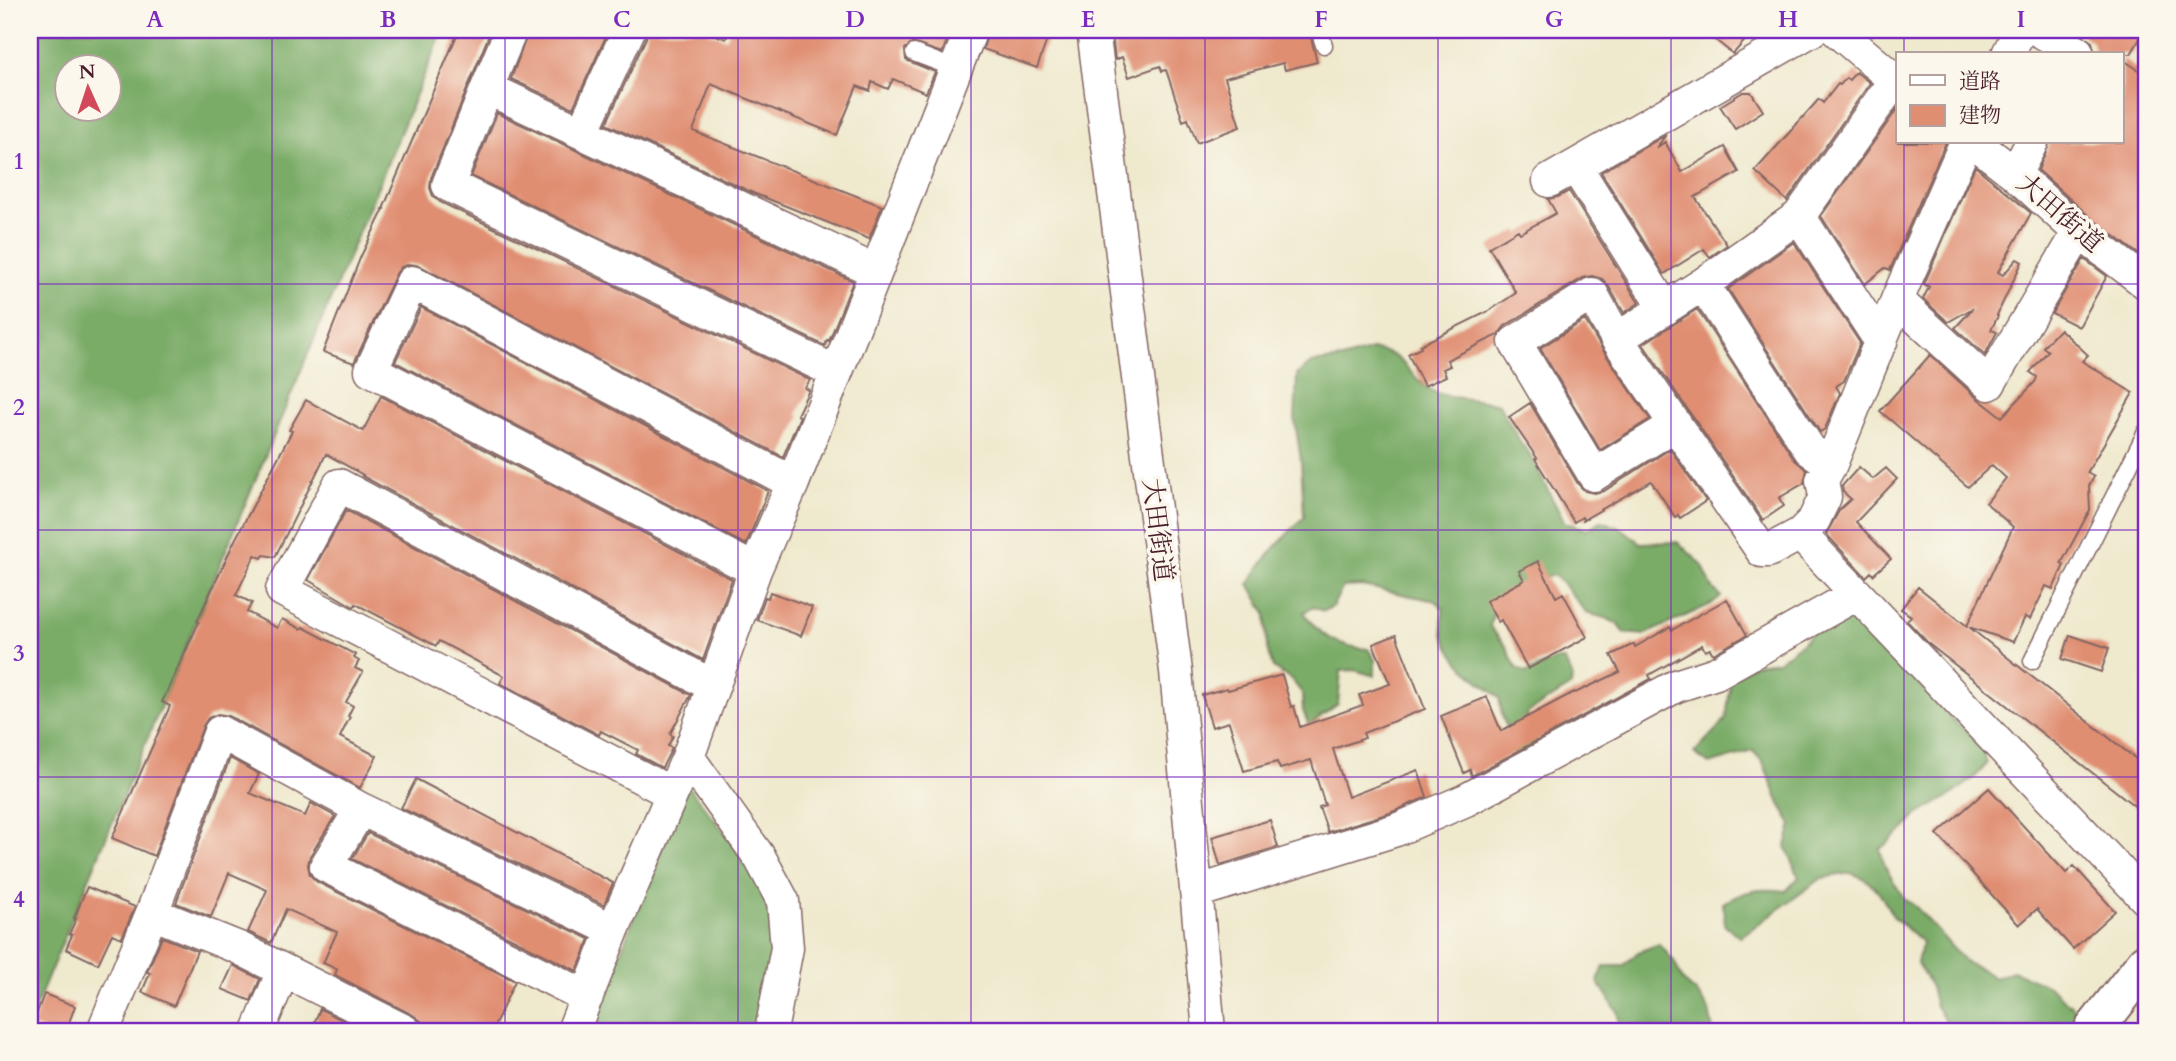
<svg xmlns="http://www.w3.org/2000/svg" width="2176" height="1061" viewBox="0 0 2176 1061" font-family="Cardo,'Noto Serif JP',serif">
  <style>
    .forest { fill: #7aac68; stroke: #62664a; stroke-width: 2; fill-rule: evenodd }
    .building { fill: #e08e72 }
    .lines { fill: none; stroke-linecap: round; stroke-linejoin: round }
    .service-casing { stroke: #846664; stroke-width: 19 }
    .minor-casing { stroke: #846664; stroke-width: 35 }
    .tertiary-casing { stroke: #846664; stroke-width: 42 }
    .service { stroke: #fff; stroke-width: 16 }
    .minor { stroke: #fff; stroke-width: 32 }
    .tertiary { stroke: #fff; stroke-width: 38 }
    .grid { fill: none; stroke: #7b2cbf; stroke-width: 2; stroke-opacity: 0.55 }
    .labels { text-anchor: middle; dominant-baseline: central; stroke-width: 7; stroke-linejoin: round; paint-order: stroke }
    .street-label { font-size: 26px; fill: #4a1f2b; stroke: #fbf7ec }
    .neatline { fill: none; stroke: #7b2cbf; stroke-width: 2.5 }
    .grid-label { font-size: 23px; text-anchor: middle; font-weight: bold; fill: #7b2cbf }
  </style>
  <rect width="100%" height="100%" fill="#fbf7ec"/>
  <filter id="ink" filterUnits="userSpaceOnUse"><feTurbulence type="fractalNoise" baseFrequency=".0143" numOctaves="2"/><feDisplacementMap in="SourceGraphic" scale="14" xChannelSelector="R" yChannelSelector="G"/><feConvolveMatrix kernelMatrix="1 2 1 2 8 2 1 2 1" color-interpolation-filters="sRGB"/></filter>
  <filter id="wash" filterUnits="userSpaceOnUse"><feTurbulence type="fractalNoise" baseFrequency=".00686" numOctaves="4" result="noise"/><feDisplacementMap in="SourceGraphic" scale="28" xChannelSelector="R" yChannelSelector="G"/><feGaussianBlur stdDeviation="1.57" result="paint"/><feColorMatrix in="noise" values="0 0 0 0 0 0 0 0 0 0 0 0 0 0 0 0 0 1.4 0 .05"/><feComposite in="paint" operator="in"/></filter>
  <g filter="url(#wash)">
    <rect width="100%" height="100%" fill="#efe9ce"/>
    <path class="forest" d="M30 30H443L30 1020ZM66 66H108V108H66Z
      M1372 350C1403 351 1406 373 1429 389 1446 400 1479 398 1499 404L1521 444 1527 450 1565 523 1587 529 1601 521 1621 528 1641 543 1678 542 1703 566 1712 587 1721 597 1714 603 1644 635 1625 633 1618 624 1606 618 1586 613 1561 581 1553 575 1535 578 1495 605 1490 627 1506 646 1516 668 1526 673 1555 660H1564L1572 675 1571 686 1526 714 1528 724 1540 747 1516 757 1502 715 1499 697C1479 682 1452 661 1444 636 1441 627 1443 617 1443 608L1436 601 1362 586 1343 587 1332 607 1323 611 1314 607 1304 612C1318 636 1341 647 1368 649L1375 660V676L1354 670 1341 671 1338 704 1309 725 1303 711 1302 693 1291 679 1273 668 1267 648 1266 613 1249 584C1263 559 1284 537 1304 517L1301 460 1295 422 1297 375 1311 363 1342 359Z
      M1834 616 1851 617 1891 654 1950 718 1967 731 1982 748 1987 764 1976 776 1955 793 1917 815 1906 828 1880 849 1885 867 1903 897 1916 907 1966 963 1981 969 1994 978 2013 971 2047 985 2073 1007 2080 1027 2075 1031H1952L1936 1006 1931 987 1917 963 1922 942 1893 916 1879 892 1864 878 1851 873 1822 878 1740 937 1725 926 1723 903C1747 890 1758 888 1786 891L1799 877 1786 846 1792 824 1780 804 1763 762 1753 751 1709 764 1694 753 1726 719 1731 679 1754 664 1778 661 1802 643 1820 623Z
      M687 785 751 866 768 903 775 947 758 1031H589Z
      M1659 944 1674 961 1683 981 1696 992 1709 1010 1713 1031H1621L1617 1011 1598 982 1604 966H1623L1638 952Z"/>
    <g id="blocks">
      <path class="building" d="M459 30H491L431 178 430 188 433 196 440 202 810 380 805 388 809 390 797 415 800 416 783 457 420 266 410 264 401 267 396 274 354 363 323 352 361 256 384 209H383Z
        M529 30H609L573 108 511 79Z
        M647 30H702L726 39 730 30H951L942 53 913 43 905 49 906 60 935 72 926 93 893 79 888 89 872 82 870 91 857 86 837 135 711 84 693 131 882 206 869 239 753 193 606 124 646 38Z
        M989 30H1044L1041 38 1047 40 1037 68 983 49Z
        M1123 30H1254L1256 37 1260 38 1294 30H1309L1317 62 1285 70 1283 63 1225 78 1240 127 1197 143 1188 119 1183 121 1166 70 1162 71 1160 66 1129 77 1122 57 1115 60 1112 34Z
        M1703 30H1754L1733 54Z
        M2075 30H2145L2131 54H2095L2092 42Z
        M2122 59 2146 75V260L2091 218 2038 170 2050 142H2122Z
        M1856 72 1870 83 1787 201 1755 171 1819 99 1823 103 1838 84 1840 85 1846 78 1849 80Z
        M1743 92H1751L1763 111 1735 129 1720 106Z
        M1898 108V142H1946L1890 270 1885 268 1865 284 1821 216Z
        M497 113 853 281 829 341 827 340 825 346 471 176Z
        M1666 135 1656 148 1665 142 1682 172 1725 147 1739 172 1695 197 1727 245 1710 257 1704 249 1664 274 1601 172Z
        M1975 166 2031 213 1998 272 2003 275 2017 259 2022 262 1997 315 1998 316 1991 330 1997 332 1985 355 1955 328 1973 308 1948 322 1923 299 1929 287 1924 284Z
        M1569 191 1639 303 1624 313 1608 285 1602 279 1592 276 1583 278 1505 326 1498 335 1447 360 1450 366 1443 369 1446 376 1424 386 1408 354 1421 348 1420 345 1489 311 1516 293 1489 247 1518 230 1520 233 1556 213 1548 199 1558 197Z
        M1794 242 1860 343 1844 381 1836 386 1840 393 1825 429 1820 432 1728 289Z
        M2084 259 2107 276 2079 327 2052 313Z
        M421 307 768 491 746 545 395 362Z
        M1697 309 1795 460 1807 470 1804 483 1779 498 1784 506 1763 520 1643 344Z
        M1585 320 1602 349 1650 419 1600 450 1540 348Z
        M2060 329 2088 355 2082 361 2133 393 2087 473 2094 477 2089 486 2090 510 2061 564 2064 565 2053 589 2046 586 2030 619 2025 617 2013 642 1969 627 2146 767V815L1930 645 1907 621 1911 616 1901 609 1918 587 1967 626 2013 527 1986 503 2006 478 1992 465 1968 487 1880 411 1930 355 1977 398 2002 417 2035 382 2037 377 2030 372 2048 351 2043 347Z
        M381 396 732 579 703 660 362 476 363 475 326 454 275 557 264 555 262 558 255 555 236 595 252 603 247 612 277 628 282 619 301 629 303 627 356 655 354 658 359 661 355 668 363 672 346 702 353 706 348 716 350 717 340 737 377 756 360 788 229 716 218 714 208 718 203 726 154 856 112 838 170 706 162 702 199 622 197 621 235 540 292 431 289 430 306 400 363 431Z
        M1530 403 1578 484 1585 491 1594 493 1604 491 1670 449 1706 501 1680 518 1678 515 1675 517 1651 481 1583 520 1582 517 1574 522 1535 459 1537 458 1509 417Z
        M1859 467 1873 479 1886 468 1897 479 1856 522 1891 559 1873 575 1871 572 1866 577 1826 534 1840 509 1851 499 1843 492 1842 486Z
        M346 510 691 695 670 734 673 736 668 746 672 748 662 768 636 754 638 750 601 731 599 735 500 683 504 676 439 641 436 646 356 604 354 607 308 580Z
        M1538 561 1556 597 1563 593 1587 637 1528 669 1501 620 1498 622 1486 601 1524 580 1519 571Z
        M770 592 812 607 801 636 757 620 765 597 768 598Z
        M1727 599 1747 635 1713 654 1710 649 1705 651 1702 645 1649 675 1651 679 1472 776 1470 770 1464 773 1441 716 1487 697 1501 731 1574 692 1575 693 1620 672 1611 655 1634 644 1635 647 1670 627 1672 630Z
        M1396 635 1425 709 1363 733 1365 738 1333 749 1348 797 1418 770 1427 797 1390 813 1328 832 1319 807 1325 805 1311 760 1280 769 1277 762 1244 771 1229 722 1212 727 1202 695 1227 688 1228 690 1282 675 1291 707 1294 706 1300 727 1363 705 1359 695 1390 684 1373 644Z
        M2070 635 2109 648 2101 672 2062 659Z
        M230 758 259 774 250 793 305 816 311 803 335 816 310 856 308 865 310 875 317 882 515 981 492 1031H423L421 1021 413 1015 335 975 337 969 323 963 337 932 286 909 271 943 248 932 267 890 229 873 211 917 176 903Z
        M416 779 613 883 604 905 401 808Z
        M1989 788 2066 873 2074 866 2115 911 2073 949 2037 909 2019 925 1937 834Z
        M1270 820 1278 847 1220 865 1212 837Z
        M368 833 590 939 577 971 352 859Z
        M87 887 135 907 122 938 112 934 98 964 66 949 72 935 69 934 76 919 74 918Z
        M162 937 197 951 174 1006 142 992 150 973 147 972Z
        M233 965 260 979 251 1001 222 989Z
        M44 994 75 1006 66 1031H46L32 1026Z
        M320 1009 364 1031H311Z"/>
    </g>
  </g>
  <g filter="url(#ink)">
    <use href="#blocks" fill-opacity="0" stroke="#846664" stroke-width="2"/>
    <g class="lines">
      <defs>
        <path id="service" d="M1319 30 1324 45
          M914 53 956 69
          M2032 661 2146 432"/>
        <path id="minor" d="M511 30 487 88 875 271
          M1093 30 1176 671 1209 1031
          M1836 30 1898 83
          M2038 30 2077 52V54
          M2008 54 2020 30
          M1895 80 1799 216 1703 284 1617 339 1762 551H1768L1800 534 1814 520 1825 497 1822 480 1831 464 1897 300 1966 142
          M487 88 448 185 836 372
          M582 132 629 30
          M1974 142 2015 174 2079 232 2146 283
          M1576 167 1665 309
          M2015 174 2032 142
          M1549 181 1812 30
          M1799 216 1881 342
          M1703 284 1810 450 1831 464
          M1897 300 1989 384 2079 232
          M1617 339 1592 294 1515 342 1594 475 1675 425
          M1800 534 2146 899
          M755 570 371 370 412 282 793 483
          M688 757 760 858 783 901 787 948 771 1031
          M671 793 282 590 339 485 713 686
          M1196 892 1396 830 1466 800 1676 686 1716 673 1857 594
          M152 913 239 948 405 1031
          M587 997 326 866 361 809 613 930
          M103 1031 152 913 220 732 361 809
          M258 1031 283 971
          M573 1031 613 930 688 757 755 570 793 483 971 30"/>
        <path id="tertiary" d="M2093 1031 2146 963"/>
      </defs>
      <use href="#service" class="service-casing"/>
      <use href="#minor" class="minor-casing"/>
      <use href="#tertiary" class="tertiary-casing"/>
      <use href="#service" class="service"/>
      <use href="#minor" class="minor"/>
      <use href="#tertiary" class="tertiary"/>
    </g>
  </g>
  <path class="grid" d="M272 30V1031M505 30V1031M738 30V1031M971 30V1031M1205 30V1031M1438 30V1031M1671 30V1031M1904 30V54M1904 142V1031M30 284H2146M30 530H2146M30 777H2146"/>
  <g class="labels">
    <g class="street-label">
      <text transform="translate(2060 213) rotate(41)">大田街道</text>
      <text transform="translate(1158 530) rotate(83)">大田街道</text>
    </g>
  </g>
  <rect width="2176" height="1061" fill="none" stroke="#fbf7ec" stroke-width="77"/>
  <rect x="1896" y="52" width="228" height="91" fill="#fbf7ec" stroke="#b4a19f" stroke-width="2"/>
  <rect x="1910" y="75" width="35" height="10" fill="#ffffff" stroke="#b4a19f" stroke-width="2"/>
  <text x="1959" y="88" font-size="21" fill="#4a1f2b">道路</text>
  <rect x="1910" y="105" width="35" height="21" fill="#e08e72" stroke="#b4a19f" stroke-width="2"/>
  <text x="1959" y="122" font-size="21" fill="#4a1f2b">建物</text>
  <g transform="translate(88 88) rotate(357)"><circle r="33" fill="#fbf7ec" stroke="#b4a19f" stroke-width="2"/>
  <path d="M0-5L12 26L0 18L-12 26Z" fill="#d1495b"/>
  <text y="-10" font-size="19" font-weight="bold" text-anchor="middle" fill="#4a1f2b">N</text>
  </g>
  <rect x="38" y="38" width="2100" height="985" class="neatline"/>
  <g class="grid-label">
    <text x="155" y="27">A</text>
    <text x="388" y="27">B</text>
    <text x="622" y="27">C</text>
    <text x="855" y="27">D</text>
    <text x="1088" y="27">E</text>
    <text x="1321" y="27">F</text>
    <text x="1554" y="27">G</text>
    <text x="1788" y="27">H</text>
    <text x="2021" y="27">I</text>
    <text x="19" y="169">1</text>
    <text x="19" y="415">2</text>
    <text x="19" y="661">3</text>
    <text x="19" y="907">4</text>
  </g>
</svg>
